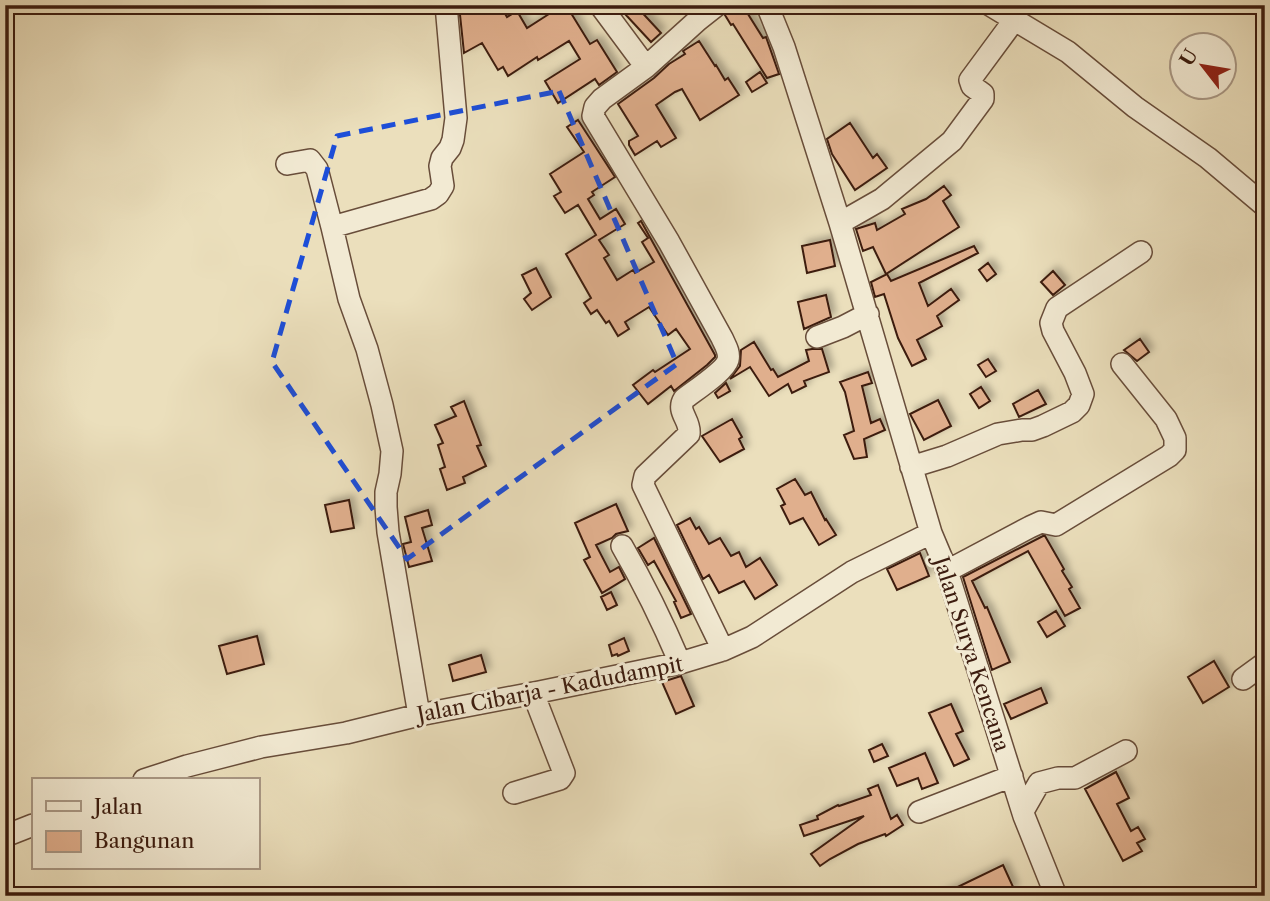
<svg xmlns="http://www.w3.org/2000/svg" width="1270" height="901" viewBox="0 0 1270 901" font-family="'Libre Caslon Text',serif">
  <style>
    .building { fill: #e0af8d; stroke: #3c1c0f; stroke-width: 2; filter: url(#shadow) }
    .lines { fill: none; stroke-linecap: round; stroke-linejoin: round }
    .minor-casing { stroke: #684d3a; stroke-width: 24 }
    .minor { stroke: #f2ead3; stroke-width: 21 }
    .marked { fill: none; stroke: #1d4ed8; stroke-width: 5; stroke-dasharray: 14 9; stroke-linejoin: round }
    .labels { text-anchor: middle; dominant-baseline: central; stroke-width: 6; stroke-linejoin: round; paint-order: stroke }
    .street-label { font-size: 21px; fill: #3c1c0f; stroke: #f2ead3 }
  </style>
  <defs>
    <filter id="shadow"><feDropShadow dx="4.5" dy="-4.5" stdDeviation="3.5" flood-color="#0004"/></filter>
  </defs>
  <rect width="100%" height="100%" fill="#ebdfbc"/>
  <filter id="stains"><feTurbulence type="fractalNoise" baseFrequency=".00286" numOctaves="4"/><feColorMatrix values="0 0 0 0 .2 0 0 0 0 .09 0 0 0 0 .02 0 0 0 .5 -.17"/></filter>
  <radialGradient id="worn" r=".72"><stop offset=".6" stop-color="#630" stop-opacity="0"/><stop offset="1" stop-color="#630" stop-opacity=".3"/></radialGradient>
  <path class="building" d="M459 5H500L507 17 517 11 527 28 549 14 547 10 555 5H566L590 44 597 40 617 72 599 85 595 79 558 103 545 81 580 59 569 41 538 60 537 57 508 76 503 67 498 70 482 43 464 53Z
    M730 5H754L755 10 748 14 763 38 766 37 779 74 767 78 733 24 731 25 725 15 729 10Z
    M636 6 661 33 651 42 626 15Z
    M699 41 715 66 716 65 725 80 728 78 739 95 700 120 682 89 675 92 656 105 676 138 661 147 657 141 635 155 629 145V141L638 136 618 104 654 78 669 64 685 54 683 51Z
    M760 72 767 83 752 92 746 82Z
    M578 120 615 177 592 192 594 195 588 199 600 219 616 209 625 224 599 240 609 255 604 258 617 280 633 270 635 273 654 262 642 242 648 238 638 223 641 221 715 355V357L707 365 674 391 671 386 648 404 633 385 653 370 655 372 690 349 676 329 668 335 649 307 625 322 629 329 618 336 609 321 606 323 597 310 591 314 584 303 591 298 566 254 596 235 578 205 565 213 554 196 561 192 550 174 584 152 567 127Z
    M850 123 873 158 877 154 887 168 855 190 832 154 827 139Z
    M944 186 951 195 943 201 959 227 886 274 873 247 863 251 856 229 875 223 877 230 905 214 902 209 926 199Z
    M830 240 835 266 807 273 802 246Z
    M974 246 978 253 919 283 928 306 951 289 959 300 937 316 942 326 917 340 926 359 912 366 898 338 884 294 875 297 871 282 887 274 891 281Z
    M988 263 996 274 987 281 979 270Z
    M536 268 551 297 532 310 524 299 531 293 522 275Z
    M1053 271 1065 285 1053 295 1041 282Z
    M826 295 831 317 804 329 798 302Z
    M1140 339 1149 352 1137 361 1124 350Z
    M754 342 771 370 773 369 778 377 809 361 806 350 812 349H822L829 372 804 381 806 386 792 393 788 384 769 396 750 367 730 379 740 366 741 350Z
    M988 359 996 371 986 377 978 365Z
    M868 372 872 383 862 386 871 423 880 419 885 430 864 439 867 457 854 459 844 435 854 431 845 392 840 382Z
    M726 383 730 391 718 398 715 393Z
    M981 387 990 401 979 408 970 394Z
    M1038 390 1046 404 1019 417 1013 404Z
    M938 400 951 426 924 440 910 414Z
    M464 401 481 445 477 446 486 466 463 477 465 483 447 490 440 469 445 467 438 445 443 443 435 425 456 416 451 407Z
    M732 419 742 437 739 439 744 449 720 462 702 436Z
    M795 479 805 495 811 492 825 520 826 519 836 535 819 545 803 518 790 524 781 506 785 504 777 489Z
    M349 500 354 528 331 532 325 505Z
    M616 504 628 531 616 534 612 538 596 545 610 572 619 567 625 579 602 593 584 560 590 557 575 523Z
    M428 510 432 525 422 528 432 561 409 567 403 544 411 542 405 517Z
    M690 518 696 529 699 527 709 544 720 538 731 556 739 552 746 567 760 558 777 585 755 599 744 581 719 593 709 575 703 579 677 525Z
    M1043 536H1045L1064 569 1062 571 1072 587 1069 589 1080 608 1065 616 1028 551 972 581 985 608 987 607 1010 662 992 670 963 577Z
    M654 538 691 614 681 618 674 602 676 601 654 561 648 565 638 548Z
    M920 553 929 576 897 590 887 569Z
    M611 592 617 605 607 610 601 597Z
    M1056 611 1065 626 1047 637 1038 622Z
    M257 636 264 664 227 674 219 646Z
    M624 638 629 651 618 656 617 654 612 656 609 645Z
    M481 655 486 672 453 681 449 665Z
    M1214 661 1229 687 1203 703 1188 677Z
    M681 676 694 706 676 714 662 682Z
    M1041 688 1047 703 1011 719 1004 704Z
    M951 704 963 731 956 734 969 759 954 766 929 713Z
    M882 744 888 756 874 762 869 750Z
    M925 753 938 783 922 789 918 778 897 786 889 768Z
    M1116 772 1129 798 1117 804 1131 831 1138 827 1145 839 1137 843 1142 851 1123 861 1085 789Z
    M878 785 891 819 897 815 903 825 886 836 885 834 858 844 830 859 820 866 811 854 864 816 804 836 800 825 818 819 817 816 838 805 839 806 871 795 868 789Z
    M1003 865 1014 889 1000 896H939Z"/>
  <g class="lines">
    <defs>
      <path id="minor" d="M600 5 646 67
        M717 5 698 20 646 67 602 99 595 107 593 116 669 242 722 338C725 345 730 352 728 360 725 371 694 391 684 399 676 412 691 420 689 434L645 476 643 485 723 650
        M767 5 784 47 840 223 931 533 947 571 1024 816 1056 896
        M990 5 1068 52 1135 107 1208 158 1265 206
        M287 164 310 160 317 169 332 227
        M840 223 882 199 952 141 983 99V94L972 86 970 80 1015 19
        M817 337 843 327 868 314
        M911 467 947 456 998 434 1022 430H1032L1043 426 1072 412 1079 405 1083 394 1075 373 1053 331 1051 323 1057 308 1141 252
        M622 546C644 584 663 623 680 663
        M947 571 1030 527 1041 522 1056 525 1169 456 1175 450V438L1166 419 1122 364
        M1243 679 1265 663
        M419 715 388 532 386 507V492L390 474 392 451 382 405 367 349 349 299 332 227 431 199 438 194 443 186 440 166 442 158 450 148 453 140 456 118 446 5
        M144 780 187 766 261 747 346 733 419 715 539 692 680 663 723 650 752 637 852 572 931 533
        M514 793 560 779 564 773 533 693
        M1023 811 1039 783 1058 778H1075L1126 751
        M919 812 1012 776
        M5 836 33 825"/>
    </defs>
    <use href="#minor" class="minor-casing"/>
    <use href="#minor" class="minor"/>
  </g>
  <path class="marked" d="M559 91 677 364 407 559 272 362 337 136Z"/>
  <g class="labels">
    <g class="street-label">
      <text transform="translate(972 654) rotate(72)">Jalan Surya Kencana</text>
      <text transform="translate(550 689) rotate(-11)">Jalan Cibarja - Kadudampit</text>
    </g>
  </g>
  <rect width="1270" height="901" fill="none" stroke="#ebdfbc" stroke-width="28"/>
  <rect x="7" y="7" width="1256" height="887" fill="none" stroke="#3c1c0f" stroke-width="3.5"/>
  <rect x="14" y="14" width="1242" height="873" fill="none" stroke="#3c1c0f" stroke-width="2"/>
  <rect x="32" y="778" width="228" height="91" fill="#f2ead3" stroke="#a99885" stroke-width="2"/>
  <rect x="46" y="801" width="35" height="10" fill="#f2ead3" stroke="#a99885" stroke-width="2"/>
  <text x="94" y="814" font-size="21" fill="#3c1c0f">Jalan</text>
  <rect x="46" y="831" width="35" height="21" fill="#e0af8d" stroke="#a99885" stroke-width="2"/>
  <text x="94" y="848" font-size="21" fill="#3c1c0f">Bangunan</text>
  <g transform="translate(1203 66) rotate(301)"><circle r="33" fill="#f2ead3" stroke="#a99885" stroke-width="2"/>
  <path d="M0-5L12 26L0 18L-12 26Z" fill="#8f2418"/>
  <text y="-10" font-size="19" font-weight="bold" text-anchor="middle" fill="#3c1c0f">U</text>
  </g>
  <rect width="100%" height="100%" filter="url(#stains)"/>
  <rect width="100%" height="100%" fill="url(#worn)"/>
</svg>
